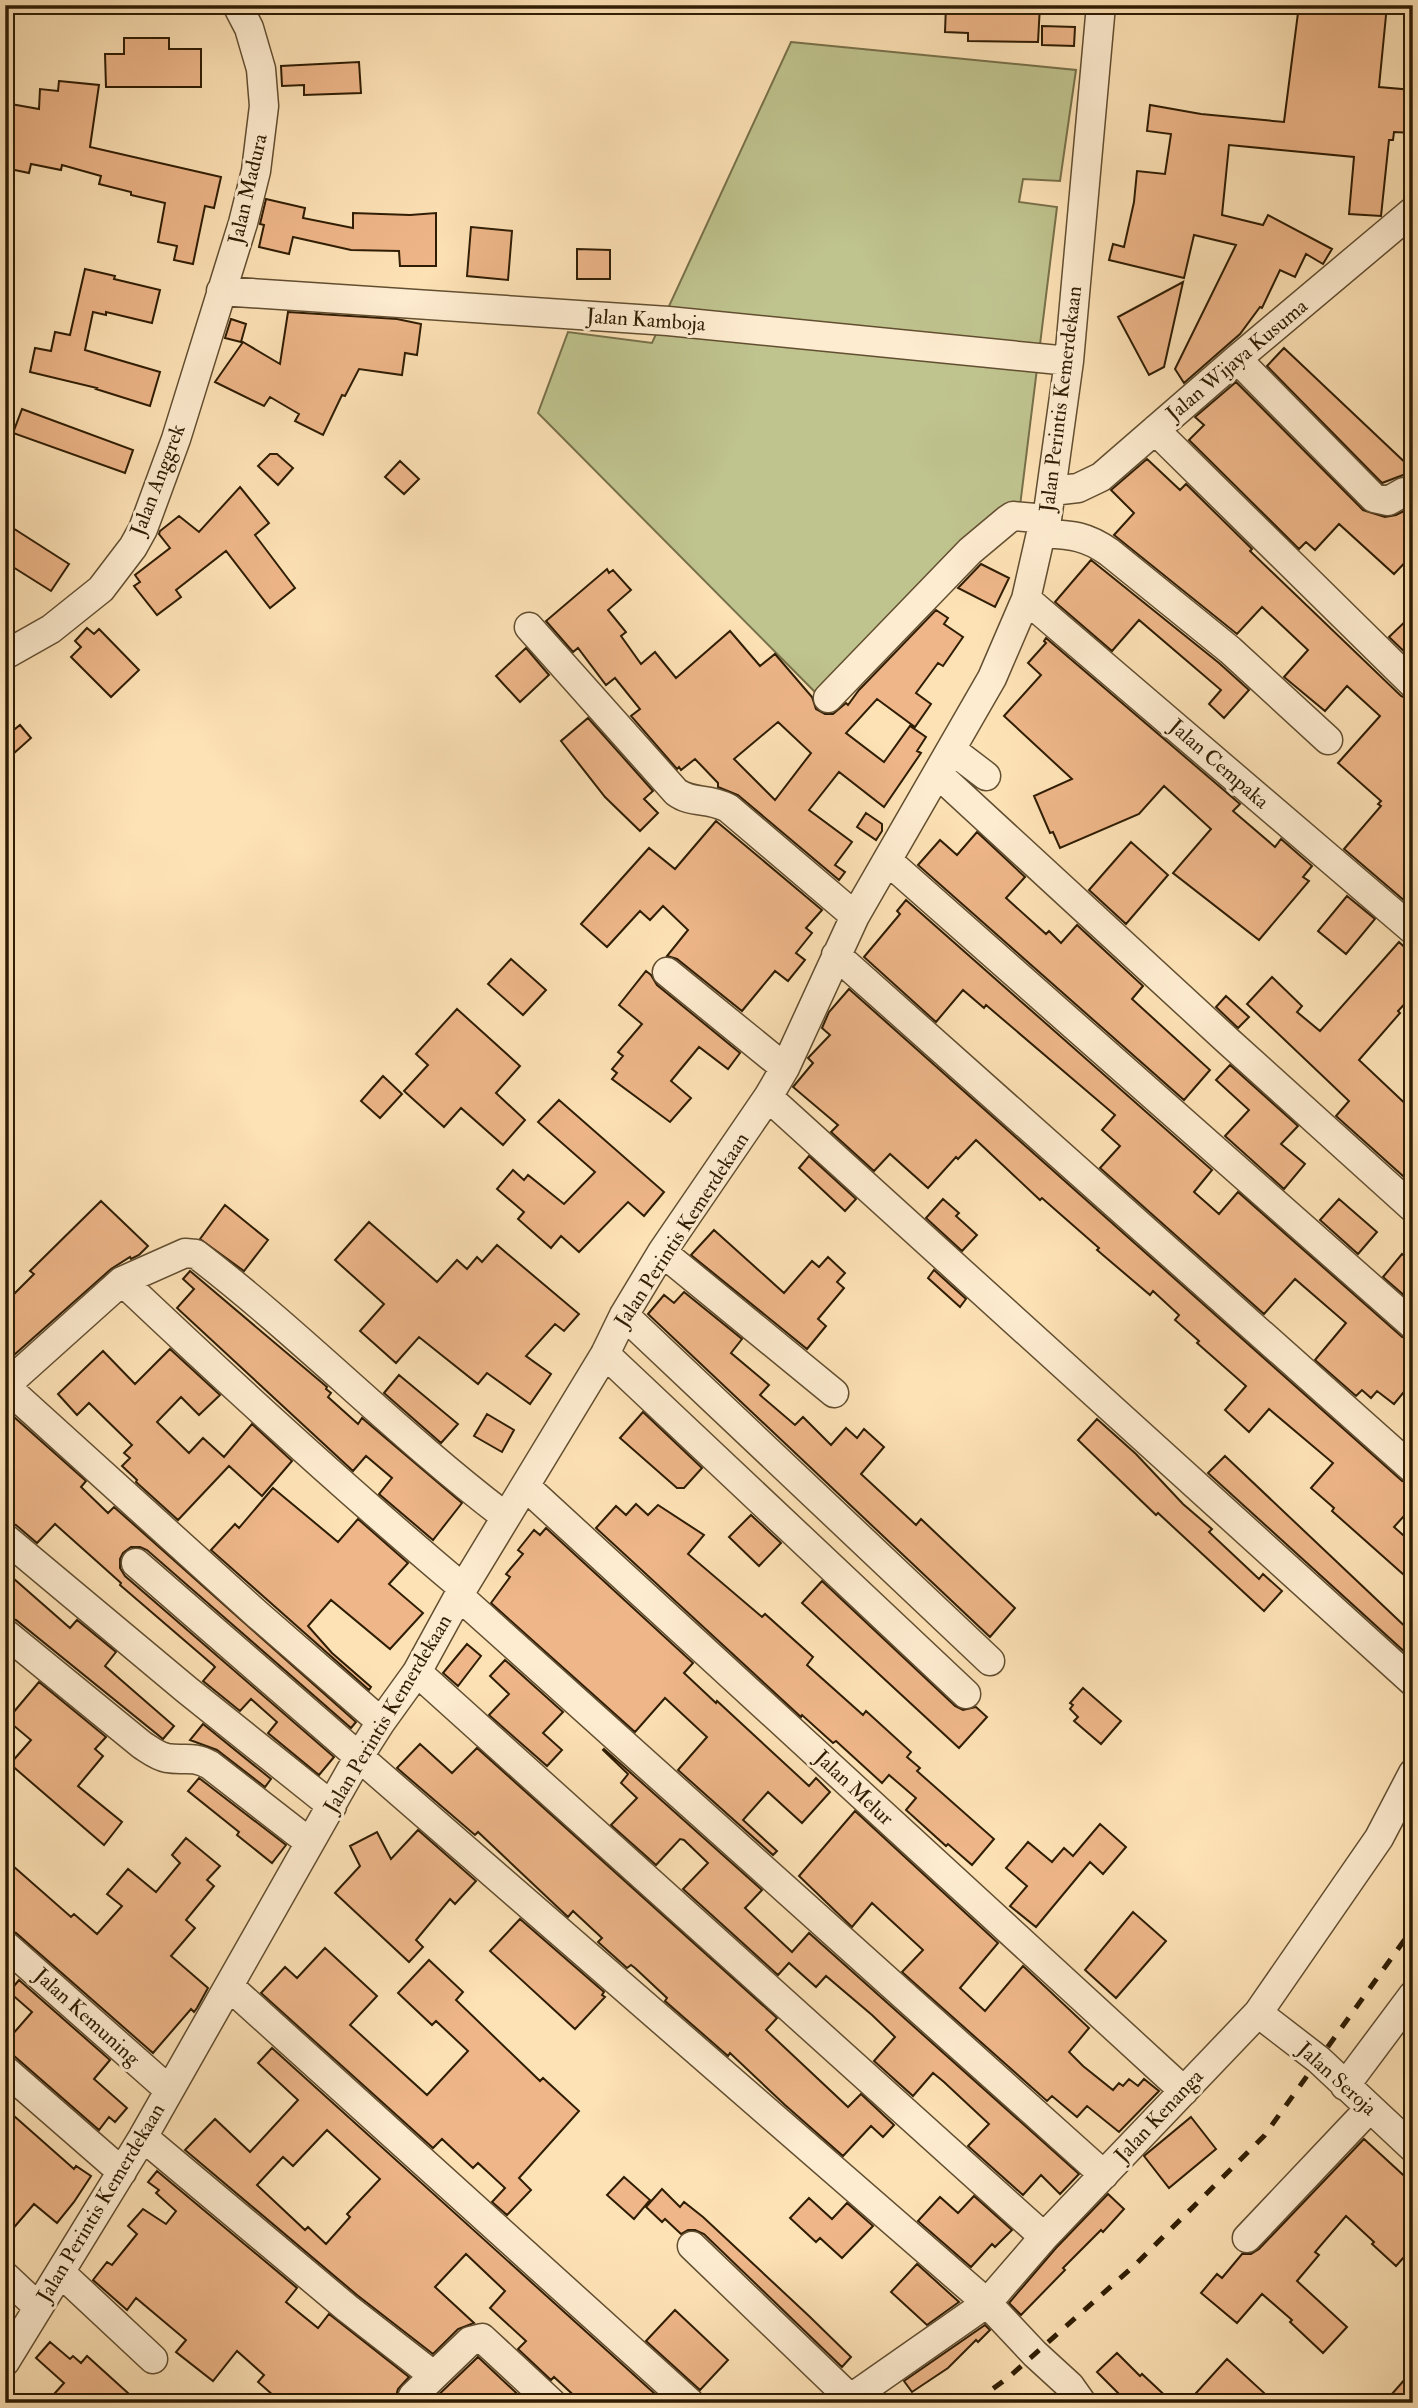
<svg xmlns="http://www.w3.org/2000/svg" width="1418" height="2408" viewBox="0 0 1418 2408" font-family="'IM FELL Double Pica',serif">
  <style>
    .green { fill: #bfc38e; stroke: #777049; stroke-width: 2 }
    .building { fill: #eeb689; stroke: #2f1d04; stroke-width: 2; fill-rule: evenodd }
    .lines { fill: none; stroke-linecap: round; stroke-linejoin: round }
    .minor-casing { stroke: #624e30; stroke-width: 31 }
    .minor { stroke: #feecd0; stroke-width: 28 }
    .rail { stroke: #2f1d04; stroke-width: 5; stroke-dasharray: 12 12; stroke-linecap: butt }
    .labels { text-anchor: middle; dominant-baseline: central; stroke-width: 6; stroke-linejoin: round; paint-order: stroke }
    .street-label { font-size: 21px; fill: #2f1d04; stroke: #feecd0 }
  </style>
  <rect width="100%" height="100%" fill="#fde2b6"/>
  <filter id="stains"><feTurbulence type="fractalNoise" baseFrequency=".00286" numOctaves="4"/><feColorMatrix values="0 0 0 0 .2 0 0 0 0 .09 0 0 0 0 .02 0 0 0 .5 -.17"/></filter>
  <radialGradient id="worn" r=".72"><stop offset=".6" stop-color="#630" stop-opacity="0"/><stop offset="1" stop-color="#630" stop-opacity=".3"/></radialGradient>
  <path class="green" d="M791 42 1076 70 1060 181 1023 179 1019 202 1057 207 1020 506 817 694 538 413 568 332 652 343Z"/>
  <path class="building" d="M946 5H1040L1038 42 968 41V33L945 32Z
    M1299 5H1387L1379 87 1413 90V133L1394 132 1393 140H1389L1381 216 1349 214 1354 157 1229 145 1222 215 1263 225 1268 215 1332 249 1323 264 1306 254 1295 277 1280 270 1262 308 1260 307 1240 334 1184 383 1175 369 1236 245 1194 235 1184 278 1109 260 1113 244 1124 247 1134 202 1137 171 1165 174 1171 134 1147 131 1150 105 1201 114 1284 122Z
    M1042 26 1075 27 1074 46 1042 45Z
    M124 38H169V49H201V87H106L105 54H124Z
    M359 62 361 93 304 95V85L282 86 281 66Z
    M59 81 99 85 90 147 221 177 214 208 205 206 193 264 174 260 177 246 158 242 165 203 131 195V192L99 184 101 176 62 165 61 170 31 164 29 173 5 168V103L39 109 40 89 58 91Z
    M266 199 305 208 303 218 353 228V213L410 215 436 213V266H400L399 251 351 250 293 237 289 254 259 247 264 225 260 224Z
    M471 227 512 231 508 280 467 276Z
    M577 249 610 250V279H577Z
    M85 269 115 276 114 279 160 290 152 323 106 312V315L93 312 85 350 160 372 150 406 96 389 97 388 30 372 35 348 51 351 55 332 70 335Z
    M1183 282 1164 367 1149 375 1118 317Z
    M288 312 397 319 421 324 417 355 405 353 402 375 359 369 345 396 342 395 323 435 295 421 299 414 270 397 264 406 215 382 243 342 280 364Z
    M231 319 246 324 241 342 225 338Z
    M1284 348 1413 470V475H1403L1382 483 1267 366Z
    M1236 382 1363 510 1385 517 1396 515 1408 509 1413 511V554L1394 574 1339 524 1315 550 1306 542 1299 549 1189 440 1204 425 1195 417Z
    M22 409 133 450 125 473 13 433Z
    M270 454H277L293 468 278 485 258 466Z
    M1147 459 1180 490 1186 484 1252 549 1250 551 1401 696 1413 701V908L1344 849 1381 806 1378 804 1381 801 1338 763 1380 716 1347 686 1325 711 1284 677 1308 650 1262 607 1237 634 1114 535 1134 513 1111 490Z
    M400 461 419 479 404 494 385 477Z
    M240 487 269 523 255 535 295 588 270 608 226 551 176 590 181 597 157 615 134 586 140 582 135 575 170 548 159 534 160 531 179 516 199 532Z
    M5 523 69 564 51 591 5 562Z
    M1091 560 1219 663 1249 690 1224 718 1209 704 1221 690 1139 620 1112 651 1055 602Z
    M981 564 1009 578 995 607 958 588Z
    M607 569 609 573 613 570 631 590 608 610 626 632 621 636 641 664 655 652 676 678 730 631 760 666 775 654 812 697 816 709 825 714H833L846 703 848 705 859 690 936 610 948 618 944 624 963 637 943 666 938 663 916 693 931 704 915 727 877 699 846 733 884 762 910 726 926 737 917 751 921 753 884 807 839 772 809 810 852 842 835 865 845 872 839 880 738 795 718 787V783L695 759 681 770 679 767 677 769 631 716 640 709 615 678 606 685 578 648 573 652 546 621ZM778 722 811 753 775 800 734 759Z
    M1413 614V656L1411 658 1389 637Z
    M87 628 94 634 99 629 139 670 111 697 71 657 81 647 75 641Z
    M1046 638 1240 804 1233 811 1275 847 1281 839 1312 866 1303 877 1309 881 1259 940 1173 873 1211 829 1164 786 1139 814 1060 848 1053 832 1050 833 1034 796 1072 779 1004 716 1041 675 1028 663 1046 643 1044 641Z
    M526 648 549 675 520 702 496 676Z
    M588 718 653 791 644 799 658 813 640 831 605 797 561 741Z
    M20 725 31 738 13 754 5 745V737Z
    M866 813 882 824V831L876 840 857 827Z
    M716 821 822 910 806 928 812 933 796 953 805 960 788 981 775 971 742 1011 677 959 667 956 688 930 663 906 650 920 640 911 607 947 581 924 649 848 675 869Z
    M977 832 1025 877 1006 898 1046 934 1049 931 1061 943 1077 925 1143 986 1132 999 1210 1070 1184 1100 918 865 940 840 957 855Z
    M1131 842 1168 875 1126 924 1089 890Z
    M1347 896 1375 919 1346 954 1318 931Z
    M906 900 1212 1170 1194 1192 1219 1214 1238 1192 1402 1337 1413 1341V1381L1394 1404 1377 1391 1371 1398 1362 1390 1356 1396 1315 1360 1346 1323 1295 1279 1264 1314 1100 1168 1120 1146 1102 1130 1115 1115 986 1005 984 1008 963 990 936 1022 864 957 900 914 897 911Z
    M1399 942 1413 955V995L1398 1011 1400 1013 1359 1060 1413 1111V1185L1336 1116 1349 1101 1247 1004 1272 977 1302 1006 1297 1012 1320 1031Z
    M511 959 546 990 523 1015 488 984Z
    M646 971 651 975 657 985 740 1053 728 1069 699 1047 671 1081 691 1098 670 1122 612 1079 617 1073 612 1069 623 1056 618 1052 642 1024 619 1005Z
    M849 989 1402 1481 1413 1485V1506L1394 1527 1413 1544V1583L1332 1511 1334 1508 1311 1488 1333 1463 1269 1409 1249 1432 1225 1410 1246 1386 1197 1343 1199 1341 1175 1320 1179 1315 1153 1291 1150 1295 1097 1250 1099 1248 1059 1213 1042 1198 1040 1200 976 1140 958 1159 956 1157 928 1188 890 1154 874 1171 831 1132 838 1125 793 1087 813 1063 808 1058 830 1035 822 1028 829 1012Z
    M1226 996 1249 1017 1238 1028 1216 1007Z
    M457 1009 520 1066 496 1093 525 1120 503 1145 461 1108 444 1127 404 1091 428 1065 416 1054Z
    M1230 1065 1298 1126 1281 1144 1305 1164 1284 1189 1225 1136 1249 1110 1216 1080Z
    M383 1076 402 1094 380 1118 361 1101Z
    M559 1100 664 1192 644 1216 628 1202 579 1252 561 1236 551 1248 518 1219 524 1212 497 1189 513 1170 524 1180 528 1175 564 1204 595 1172 538 1122Z
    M809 1156 856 1199 845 1211 799 1168Z
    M943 1199 959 1213 956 1216 977 1235 962 1251 926 1218Z
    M1339 1199 1377 1232 1358 1254 1320 1220Z
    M101 1201 148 1246 139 1255 131 1259 130 1257 111 1269 5 1363V1303L34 1274 30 1271Z
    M225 1205 268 1240 244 1271 200 1239Z
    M369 1222 437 1282 457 1260 467 1269 477 1257 482 1262 497 1245 579 1314 564 1331 555 1324 526 1356 551 1374 530 1404 487 1373 478 1384 419 1337 396 1363 360 1331 384 1304 335 1260Z
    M714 1230 784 1293 812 1261 819 1267 828 1257 845 1273 837 1282 844 1288 818 1319 826 1326 807 1349 691 1255Z
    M1402 1254 1413 1263V1303L1383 1277Z
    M934 1270 966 1299 960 1307 928 1278Z
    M190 1271 327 1387 326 1389 331 1393 328 1397 358 1424 362 1418 462 1503 433 1540 379 1494 392 1478 366 1456 353 1471 177 1308 194 1289 183 1279Z
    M684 1292 742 1339 731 1353 769 1385 760 1395 795 1425 803 1417 831 1445 846 1428 857 1438 864 1429 884 1447 861 1474 916 1525 921 1519 1015 1608 990 1637 648 1314 664 1295 674 1303Z
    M170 1349 220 1395 199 1415 181 1397 157 1422 189 1453 203 1438 224 1457 252 1424 292 1461 262 1496 229 1466 178 1520 136 1482 137 1480 122 1466 130 1458 124 1453 132 1445 89 1403 77 1415 58 1394 103 1351 135 1384Z
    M399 1375 458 1424 441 1443 384 1393Z
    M5 1409 86 1481 81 1487 108 1513 114 1507 356 1722 351 1728 147 1550 140 1547H131L123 1553 120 1559V1568L125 1576 334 1757 319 1775 268 1733 277 1722 251 1699 240 1711 203 1681 215 1667 213 1665 120 1585 121 1583 55 1524 37 1543 16 1525 5 1520Z
    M643 1412 702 1468 684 1488H677L620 1438Z
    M487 1414 514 1430 502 1452 474 1436Z
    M1097 1419 1136 1454 1183 1504 1212 1529 1209 1532 1259 1579 1263 1574 1282 1591 1264 1611 1158 1513 1156 1515 1078 1440Z
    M1225 1456 1413 1634V1648L1407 1654 1208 1473Z
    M273 1488 338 1542 358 1519 408 1563 389 1584 423 1613 390 1649 331 1600 308 1626 332 1653 371 1687 369 1690 211 1550 235 1524 239 1528Z
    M636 1504 648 1515 658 1505 704 1535 688 1554 762 1617 765 1614 813 1657 807 1665 863 1715 866 1711 911 1752 907 1757 920 1768 917 1771 994 1839 972 1865 948 1844 946 1846 906 1810 916 1798 889 1775 882 1783 836 1741 833 1743 802 1715 801 1717 596 1528 616 1506 626 1515Z
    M751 1515 781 1543 759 1566 729 1537Z
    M546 1528 693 1663 684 1673 716 1703 717 1701 809 1786 816 1778 830 1792 802 1823 768 1792 743 1820 777 1851 773 1855 678 1770 707 1737 665 1698 635 1732 491 1603 510 1577 506 1574 523 1554 518 1550 534 1530 540 1535Z
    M5 1571 70 1628 77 1620 116 1652 105 1666 174 1726 163 1739 16 1620 5 1617Z
    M822 1581 955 1706 963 1710 976 1707 987 1717 959 1748 802 1603Z
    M467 1644 481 1656 458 1686 443 1673Z
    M505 1660 563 1712 543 1733 562 1750 547 1766 489 1715 509 1694 490 1676Z
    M39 1682 106 1737 95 1749 103 1756 78 1786 122 1822 104 1845 10 1764 31 1740 7 1720Z
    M1083 1688 1121 1721 1101 1744 1074 1721 1078 1717 1070 1709 1073 1705 1070 1703Z
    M203 1724 271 1779 265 1787 217 1750 190 1740Z
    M420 1744 452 1773 477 1748 777 2018 766 2030 848 2107 861 2094 894 2125 883 2137 871 2126 843 2156 785 2105 730 2053 728 2056 665 2001 667 1998 635 1968 631 1965 627 1968 598 1942 602 1938 573 1911 568 1917 478 1832 475 1835 397 1768Z
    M604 1749 762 1890 745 1908 792 1952 809 1933 1079 2174 1060 2194 1041 2175 1023 2195 968 2146 989 2124 944 2082 933 2073 913 2096 874 2061 895 2037 872 2015 826 1976 816 1987 789 1963 778 1975 683 1889 708 1863 684 1840 680 1839 656 1865 611 1825 637 1798 621 1783 628 1774 603 1750Z
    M199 1778 286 1845 272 1863 237 1835 239 1832 188 1791Z
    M855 1811 998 1943 960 1988 985 2011 1023 1966 1089 2028 1069 2052 1083 2066 1113 2090 1119 2083 1123 2086 1129 2079 1138 2086 1144 2079 1159 2091 1119 2132 1087 2106 1077 2117 1052 2096 1047 2101 902 1972 923 1950 872 1903 852 1927 799 1876Z
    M1100 1824 1126 1847 1103 1874 1090 1862 1036 1927 1010 1906 1027 1886 1006 1868 1028 1842 1052 1862 1064 1848 1073 1856Z
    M418 1830 476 1881 455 1904 450 1899 416 1940 423 1947 409 1962 335 1893 360 1866 350 1846 377 1832 391 1859Z
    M186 1838 220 1866 207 1880 214 1886 186 1920 195 1928 171 1956 208 1988 197 2008 194 2012 191 2009 153 2053 16 1933 5 1929V1859L71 1917 74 1914 97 1934 122 1906 107 1894 128 1869 156 1892 180 1863 172 1855Z
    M1133 1912 1166 1941 1116 1998 1085 1970Z
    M520 1919 604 1992 602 1995 605 1997 575 2029 490 1951Z
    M325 1948 377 1996 350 2025 427 2095 468 2051 436 2021 432 2025 398 1993 429 1960 463 1992 456 2000 540 2081 543 2078 579 2111 519 2178 531 2190 507 2215 492 2202 505 2188 478 2163 473 2168 442 2139 433 2148 261 1993 285 1967 297 1978Z
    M19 1980 110 2060 94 2079 127 2108 115 2122 109 2117 99 2130 5 2048V2043L32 2012 9 1992Z
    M272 2048 665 2403H582L554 2377 551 2380 518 2349 526 2341 490 2308 505 2291 466 2254 435 2287 474 2323 458 2329 433 2354 357 2295 185 2150 215 2119 250 2152 298 2100 258 2063ZM327 2130 380 2179 347 2214 350 2217 326 2244 308 2227 305 2230 257 2185 283 2157 293 2166Z
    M5 2108 74 2169 76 2166 91 2176 74 2202 57 2223 34 2204 5 2238Z
    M1191 2117 1216 2149 1169 2188 1144 2156Z
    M1364 2139 1413 2184V2247L1396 2266 1372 2244 1374 2242 1346 2216 1315 2252 1319 2255 1297 2281 1347 2327 1323 2353 1290 2322 1292 2320 1262 2294 1237 2323 1201 2293 1217 2274 1222 2278 1242 2254H1251L1259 2249Z
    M157 2171 297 2288 286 2302 318 2328 329 2314 409 2377 398 2389 394 2403H282L258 2382 264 2375 237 2351 213 2381 176 2352 186 2340 136 2298 127 2310 93 2280 107 2262 112 2265 137 2234 128 2226 143 2209 166 2224 176 2211 156 2193 159 2190 148 2182Z
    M624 2177 650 2200 634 2219 607 2195Z
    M662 2189 680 2207 684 2202 703 2217 809 2316 851 2357 842 2367 704 2234 695 2230H688L681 2234 665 2219 662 2222 646 2207Z
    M1108 2194 1124 2209 1103 2232 1101 2230 1063 2268 1065 2270 1021 2315 1009 2303 1056 2248Z
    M974 2196 1012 2230 995 2247 992 2244 971 2267 918 2221 940 2197 958 2213Z
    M809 2198 832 2219 847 2203 873 2226 842 2258 820 2238 816 2242 790 2218Z
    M917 2264 959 2302 927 2325 891 2292Z
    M675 2310 728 2360 700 2390 646 2341Z
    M985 2325 990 2330 978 2342 976 2340 948 2368 912 2392 904 2381Z
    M50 2342 70 2359 73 2356 81 2363 87 2356 139 2403H46L64 2383 36 2358Z
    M1117 2353 1140 2376 1142 2374 1173 2403H1128L1097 2372Z
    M478 2357 527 2403H430Z
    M1227 2359 1275 2403H1187Z
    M1413 2370V2403H1384Z"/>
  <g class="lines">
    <defs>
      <path id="minor" d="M221 291 668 321 1069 361
        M1237 359 1374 498 1388 501 1404 492H1413
        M1155 430 1413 684
        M1052 491 1078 488 1101 477 1237 359 1413 211
        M1041 533C1070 535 1085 535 1109 552L1230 650 1328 740
        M1026 599 1413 930
        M529 627 676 792C692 804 708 797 728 808L855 916
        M5 655 51 629 101 589 133 547 143 529 176 439 243 223 256 171 264 106 261 69 249 28 237 5
        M828 698 970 551 1007 520 1013 516 1047 519
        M952 750 986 776
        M938 774 1228 1041 1413 1208
        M888 861 1413 1325
        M836 955 1413 1469
        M667 972 785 1068
        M768 1097 1413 1682
        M662 1252 834 1393
        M122 1281C234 1387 345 1489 463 1588
        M624 1315 990 1661
        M605 1354 966 1694
        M5 1386 122 1281 185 1253 196 1254C304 1337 398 1435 506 1517
        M5 1386 258 1615 381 1722
        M525 1486 1184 2091
        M5 1538 187 1690 332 1806
        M136 1563 987 2303 1035 2354 1070 2386 1082 2403
        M459 1596 1104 2175
        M5 1633 142 1745C150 1750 157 1756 167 1758 184 1761 192 1755 210 1765L309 1842
        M417 1672 1044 2237
        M5 1945 169 2090
        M230 1987 690 2403
        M1258 2013 1319 2060 1413 2148
        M5 2070 122 2172
        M1345 2086 1413 1995
        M143 2137 347 2308 433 2375
        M1247 2238 1370 2108
        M692 2246 850 2398
        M61 2273 153 2359
        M5 2276 38 2307
        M5 2362 143 2137 358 1758 381 1722 417 1672 463 1588 605 1354 624 1315 662 1252 768 1097 785 1068 855 916 992 678 1026 599 1041 533 1047 519 1069 361 1101 5
        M410 2403 413 2396 470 2341 482 2338 552 2403
        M844 2403 987 2303 1044 2237 1258 2013 1379 1838 1413 1773"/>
    </defs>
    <use href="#minor" class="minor-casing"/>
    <use href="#minor" class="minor"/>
    <path class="rail" d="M974 2403 1010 2376 1135 2265 1264 2136 1413 1928"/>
  </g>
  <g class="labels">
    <g class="street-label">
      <text transform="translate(248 189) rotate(-77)">Jalan Madura</text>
      <text transform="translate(646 320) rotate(4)">Jalan Kamboja</text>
      <text transform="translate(1237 360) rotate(-40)">Jalan Wijaya Kusuma</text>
      <text transform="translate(1061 399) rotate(-83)">Jalan Perintis Kemerdekaan</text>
      <text transform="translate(158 480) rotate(-69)">Jalan Anggrek</text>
      <text transform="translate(1219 764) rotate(41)">Jalan Cempaka</text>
      <text transform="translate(682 1230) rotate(-57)">Jalan Perintis Kemerdekaan</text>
      <text transform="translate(388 1714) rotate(-59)">Jalan Perintis Kemerdekaan</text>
      <text transform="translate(854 1788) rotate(43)">Jalan Melur</text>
      <text transform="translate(87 2017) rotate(42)">Jalan Kemuning</text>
      <text transform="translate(1337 2079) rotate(42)">Jalan Seroja</text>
      <text transform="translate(1159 2116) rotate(-47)">Jalan Kenanga</text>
      <text transform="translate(101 2203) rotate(-59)">Jalan Perintis Kemerdekaan</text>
    </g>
  </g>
  <rect width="1418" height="2408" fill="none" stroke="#fde2b6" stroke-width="28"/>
  <rect x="7" y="7" width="1404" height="2394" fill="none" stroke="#2f1d04" stroke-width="3.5"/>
  <rect x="14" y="14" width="1390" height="2380" fill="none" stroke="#2f1d04" stroke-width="2"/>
  <rect width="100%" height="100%" filter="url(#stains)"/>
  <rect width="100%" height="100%" fill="url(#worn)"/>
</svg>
